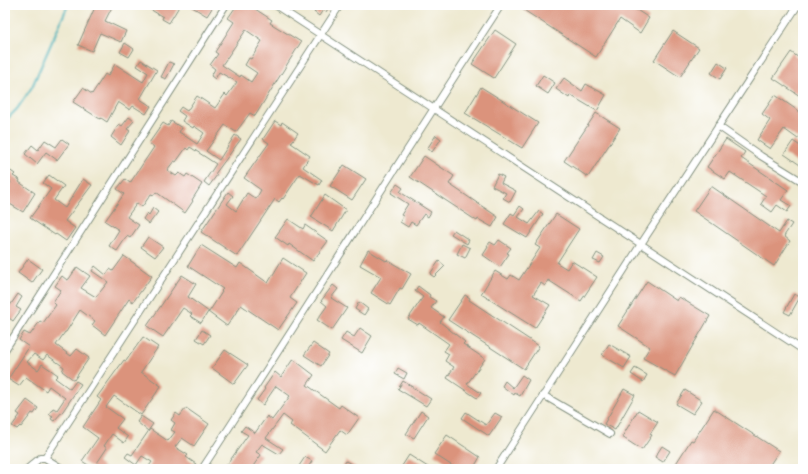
<svg xmlns="http://www.w3.org/2000/svg" width="808" height="474" viewBox="0 0 808 474" font-family="Kalam,sans-serif">
  <style>
    .lines { fill: none; stroke-linecap: round; stroke-linejoin: round }
    .stream { stroke: #42b2bb; stroke-width: 2 }
    .building { fill: #db937b; fill-rule: evenodd }
    .street-casing { stroke: #869382; stroke-width: 8 }
    .street { stroke: #fff; stroke-width: 6 }
  </style>
  <rect width="100%" height="100%" fill="#fff"/>
  <filter id="ink" filterUnits="userSpaceOnUse"><feTurbulence type="fractalNoise" baseFrequency=".025" numOctaves="2"/><feDisplacementMap in="SourceGraphic" scale="8" xChannelSelector="R" yChannelSelector="G"/><feConvolveMatrix kernelMatrix="1 2 1 2 8 2 1 2 1" color-interpolation-filters="sRGB"/></filter>
  <filter id="wash" filterUnits="userSpaceOnUse"><feTurbulence type="fractalNoise" baseFrequency=".012" numOctaves="4" result="noise"/><feDisplacementMap in="SourceGraphic" scale="16" xChannelSelector="R" yChannelSelector="G"/><feGaussianBlur stdDeviation="0.9" result="paint"/><feColorMatrix in="noise" values="0 0 0 0 0 0 0 0 0 0 0 0 0 0 0 0 0 1.4 0 .05"/><feComposite in="paint" operator="in"/></filter>
  <g filter="url(#wash)">
    <rect width="100%" height="100%" fill="#eee9d0"/>
    <g class="lines">
      <path class="stream" d="M5 121 17 109 32 87 68 5"/>
    </g>
    <g id="blocks">
      <path class="building" d="M96 5H113L105 21 126 31 121 42 100 33 92 51 78 45Z
        M143 5H180L169 23 162 19 163 17Z
        M189 5H214L207 16Z
        M237 5H249L272 20 270 23 301 42 255 116 250 113 236 132 225 125 206 151 219 160 235 135 241 139 215 174 217 175 209 186 204 182 216 164 190 147 188 150 186 148 176 162 174 161 167 170 176 176 179 173 185 177 187 174 202 184 192 200 193 201 185 213 156 192 154 195 151 194 142 207 137 203 127 217 139 225 130 238 127 236 117 251 109 246 119 230 105 221 124 194 117 189 125 179 130 183 154 147 149 143 163 123 168 126 171 121 182 128 179 132 197 144 204 133 194 126 193 128 182 121 185 116 178 111 181 107 187 111 197 96 215 108 225 94 227 96 237 82 219 72 215 79 211 76 215 69 210 65 218 54 215 52 234 22 228 18ZM246 30 262 41 251 59 249 58 245 65 257 73 251 82 241 75 240 77 222 65Z
        M315 5H330L326 12 323 10 319 16 314 12 318 7Z
        M516 5H629L649 18 640 33 620 19 596 57Z
        M495 30 516 44 494 78 472 64Z
        M673 31 699 48 680 77 654 60Z
        M125 43 134 49 129 57 120 52Z
        M791 52 803 61V98L773 78Z
        M141 60 157 70 140 99 151 106 146 114 133 106 130 110 118 102 107 122 101 118 100 119 73 102 83 88 92 94 105 74 108 76 115 64 143 82 148 73 137 66Z
        M169 62 174 64 166 79 161 77Z
        M718 62 727 68 720 79 711 73Z
        M543 75 555 83 548 94 536 86Z
        M564 78 582 91 586 84 606 95 597 111 570 95 569 98 556 89Z
        M481 87 538 123 522 148 465 113Z
        M775 95 803 114V132L798 139 784 129 770 149 757 140 770 120 762 114Z
        M596 113 620 128 588 177 564 161Z
        M129 117 134 121 127 129 130 131 121 145 111 137 119 124 122 126Z
        M275 121 281 125 282 122 298 133 291 143 310 156 303 167 322 180 319 185 300 174 283 199 282 198 279 202 275 199 237 256 201 232 228 192 233 196 227 204 236 211 247 193 256 199 261 190 244 178 269 143 263 139Z
        M436 135 441 139 432 152 427 149Z
        M62 139 69 144 57 160 46 152 37 164 25 154 32 145 38 150 45 140 56 147Z
        M726 139 745 152 741 158 788 190 781 200 791 206 787 212 777 205 772 212 761 204 766 196 730 172 725 179 707 167Z
        M793 141 803 148V167L784 154Z
        M424 156 454 176 449 184 498 217 492 227 478 219 477 221 410 177Z
        M344 165 366 179 352 200 330 186Z
        M5 167 15 174 13 176 20 180 19 182 35 193 23 212 5 201V191L11 182 5 178Z
        M498 174 504 177 501 183 516 191 510 202 503 198 506 193 492 186Z
        M49 175 64 186 54 200 65 208 83 179 92 185 65 221 75 228 66 241 56 234 55 235 30 218 51 189 43 183Z
        M397 184 403 188 400 192 431 212 428 217 424 214 416 225 411 222 408 227 400 222 403 216 401 215 408 204 391 193Z
        M711 186 779 233 787 221 792 224 784 236 790 241 774 266 694 211Z
        M325 195 346 210 333 231 311 217Z
        M520 206 524 209 518 217 529 224 539 211 543 214 527 238 504 224 511 213 514 215Z
        M153 208 158 212 149 224 143 219 147 213 149 215Z
        M556 214 579 229 557 263 567 269 572 261 597 277 581 301 548 280 545 286 541 283 533 295 550 305 535 328 481 294 495 271 508 279 511 275 519 280 540 248 535 245Z
        M288 219 303 229 305 225 328 241 313 261 289 244 288 246 275 237Z
        M454 230 469 240 467 244 451 234Z
        M148 237 163 247 155 257 141 247Z
        M499 240 511 248 507 253 509 254 500 267 483 255 488 247 487 246 490 242 495 245Z
        M462 244 470 248 465 258 457 254Z
        M201 245 237 268 240 263 268 283 283 258 306 273 290 298 297 303 278 330 241 305 227 326 208 312 201 323 190 316 192 314 183 308 163 337 147 326 182 275 196 284 188 297 209 312 222 292 221 291 223 289 188 266Z
        M368 250 386 261 387 260 411 274 402 289 400 288 390 305 371 293 381 277 360 265Z
        M597 253 604 257 600 263 593 260Z
        M124 256 152 276 133 302 129 299 105 335 92 325 95 321 80 310 66 332H65L56 345 71 356 77 349 89 358 74 380 62 371 64 367 47 355 43 360 34 354 27 362 38 370 42 364 58 375 55 378 70 389 76 381 81 384 63 411 54 421 51 419 53 416 49 414 53 408 57 410 65 398 49 386 46 391 26 377 19 386 8 379 29 347 19 340 24 332 30 335 40 321 43 323 56 305 53 302 61 290 55 286 62 276 67 280 69 279 77 267 90 276 81 288 96 297 108 282 92 271 95 266 106 275 110 269 113 271Z
        M28 259 42 269 32 283 18 273Z
        M439 261 445 266 434 277 430 274Z
        M647 281 677 301 679 297 710 316 675 376 643 358 650 347 618 326Z
        M333 285 338 289 331 298 347 308 332 330 317 320 327 306 321 301Z
        M418 286 430 295 429 297 436 301 431 308 444 317 440 322 465 342 463 344 485 359 467 384 481 393 477 398 447 378 454 367 445 361 449 354 444 351 449 344 419 323 418 325 408 319 423 297 415 291Z
        M18 294 22 297 16 307 21 310 13 321 9 318 5 323V305L9 307Z
        M794 294 800 297 790 315 784 312Z
        M465 295 470 298 469 300 539 346 524 369 448 320Z
        M359 302 368 309 364 315 355 309Z
        M360 328 372 336 362 353 341 340 346 332 354 337Z
        M202 330 210 335 204 344 196 339Z
        M143 337 158 347 141 372 161 386 141 415 114 396 106 407 123 419 116 428 128 437 124 443 112 434 104 446 107 448 97 463 105 469H94L82 461 98 438 83 427 101 400 97 397 124 360 126 361Z
        M313 343 329 354 321 366 304 355Z
        M609 344 631 357 624 368 602 355Z
        M225 350 248 365 234 384 212 368Z
        M293 359 314 375 307 385 339 408 341 405 359 418 347 435 340 430 325 451 290 425 292 422 283 415 266 438 283 449 279 454 262 444 256 452 261 455 251 469H231L226 466 248 435 241 431 245 426 255 433 267 416 272 420 290 396 276 386 263 405 257 400 265 389 264 388 275 372 281 377Z
        M398 368 407 373 404 379 395 374Z
        M635 368 647 375 643 382 631 374Z
        M522 375 529 380 520 396 515 393 514 395 502 386 505 381 513 388Z
        M403 381 431 399 426 406 398 389Z
        M624 389 635 395 615 430 604 424Z
        M685 390 702 401 693 414 676 404Z
        M27 400 38 408 34 414 32 413 21 427 20 426 17 429 12 426 20 415 17 413Z
        M186 408 209 424 194 446 182 438 175 447 188 455 186 457 196 464 193 469H147L152 462 142 456 136 465 125 457 128 453 132 455 150 429 168 441 175 432 171 430 175 423 171 420 176 413 180 416Z
        M714 409 779 451 767 469H680L675 465 691 440 693 441Z
        M638 410 658 422 650 434 652 435 642 450 622 437Z
        M421 411 428 416 414 438 406 434Z
        M466 412 486 425 495 413 502 417 489 436 462 418Z
        M141 416 153 424 148 431 137 422Z
        M447 435 480 457 473 469H457L434 454Z
        M662 446 670 451 663 462 655 457Z
        M409 455 431 469H400Z
        M305 457 312 461 307 469H297Z
        M346 461 359 469H341Z"/>
    </g>
  </g>
  <g filter="url(#ink)">
    <use href="#blocks" fill-opacity="0" stroke="#869382" stroke-width="1"/>
    <g class="lines">
      <defs>
        <path id="street" d="M275 5 803 350
          M718 126 761 156 803 182
          M5 350 226 5
          M543 395 610 434
          M27 469 40 458H45
          M63 469 45 458 340 5
          M202 469C303 315 400 159 501 5
          M496 469 641 244 798 5"/>
      </defs>
      <use href="#street" class="street-casing"/>
      <use href="#street" class="street"/>
    </g>
  </g>
  <rect width="808" height="474" fill="none" stroke="#fff" stroke-width="20"/>
</svg>
